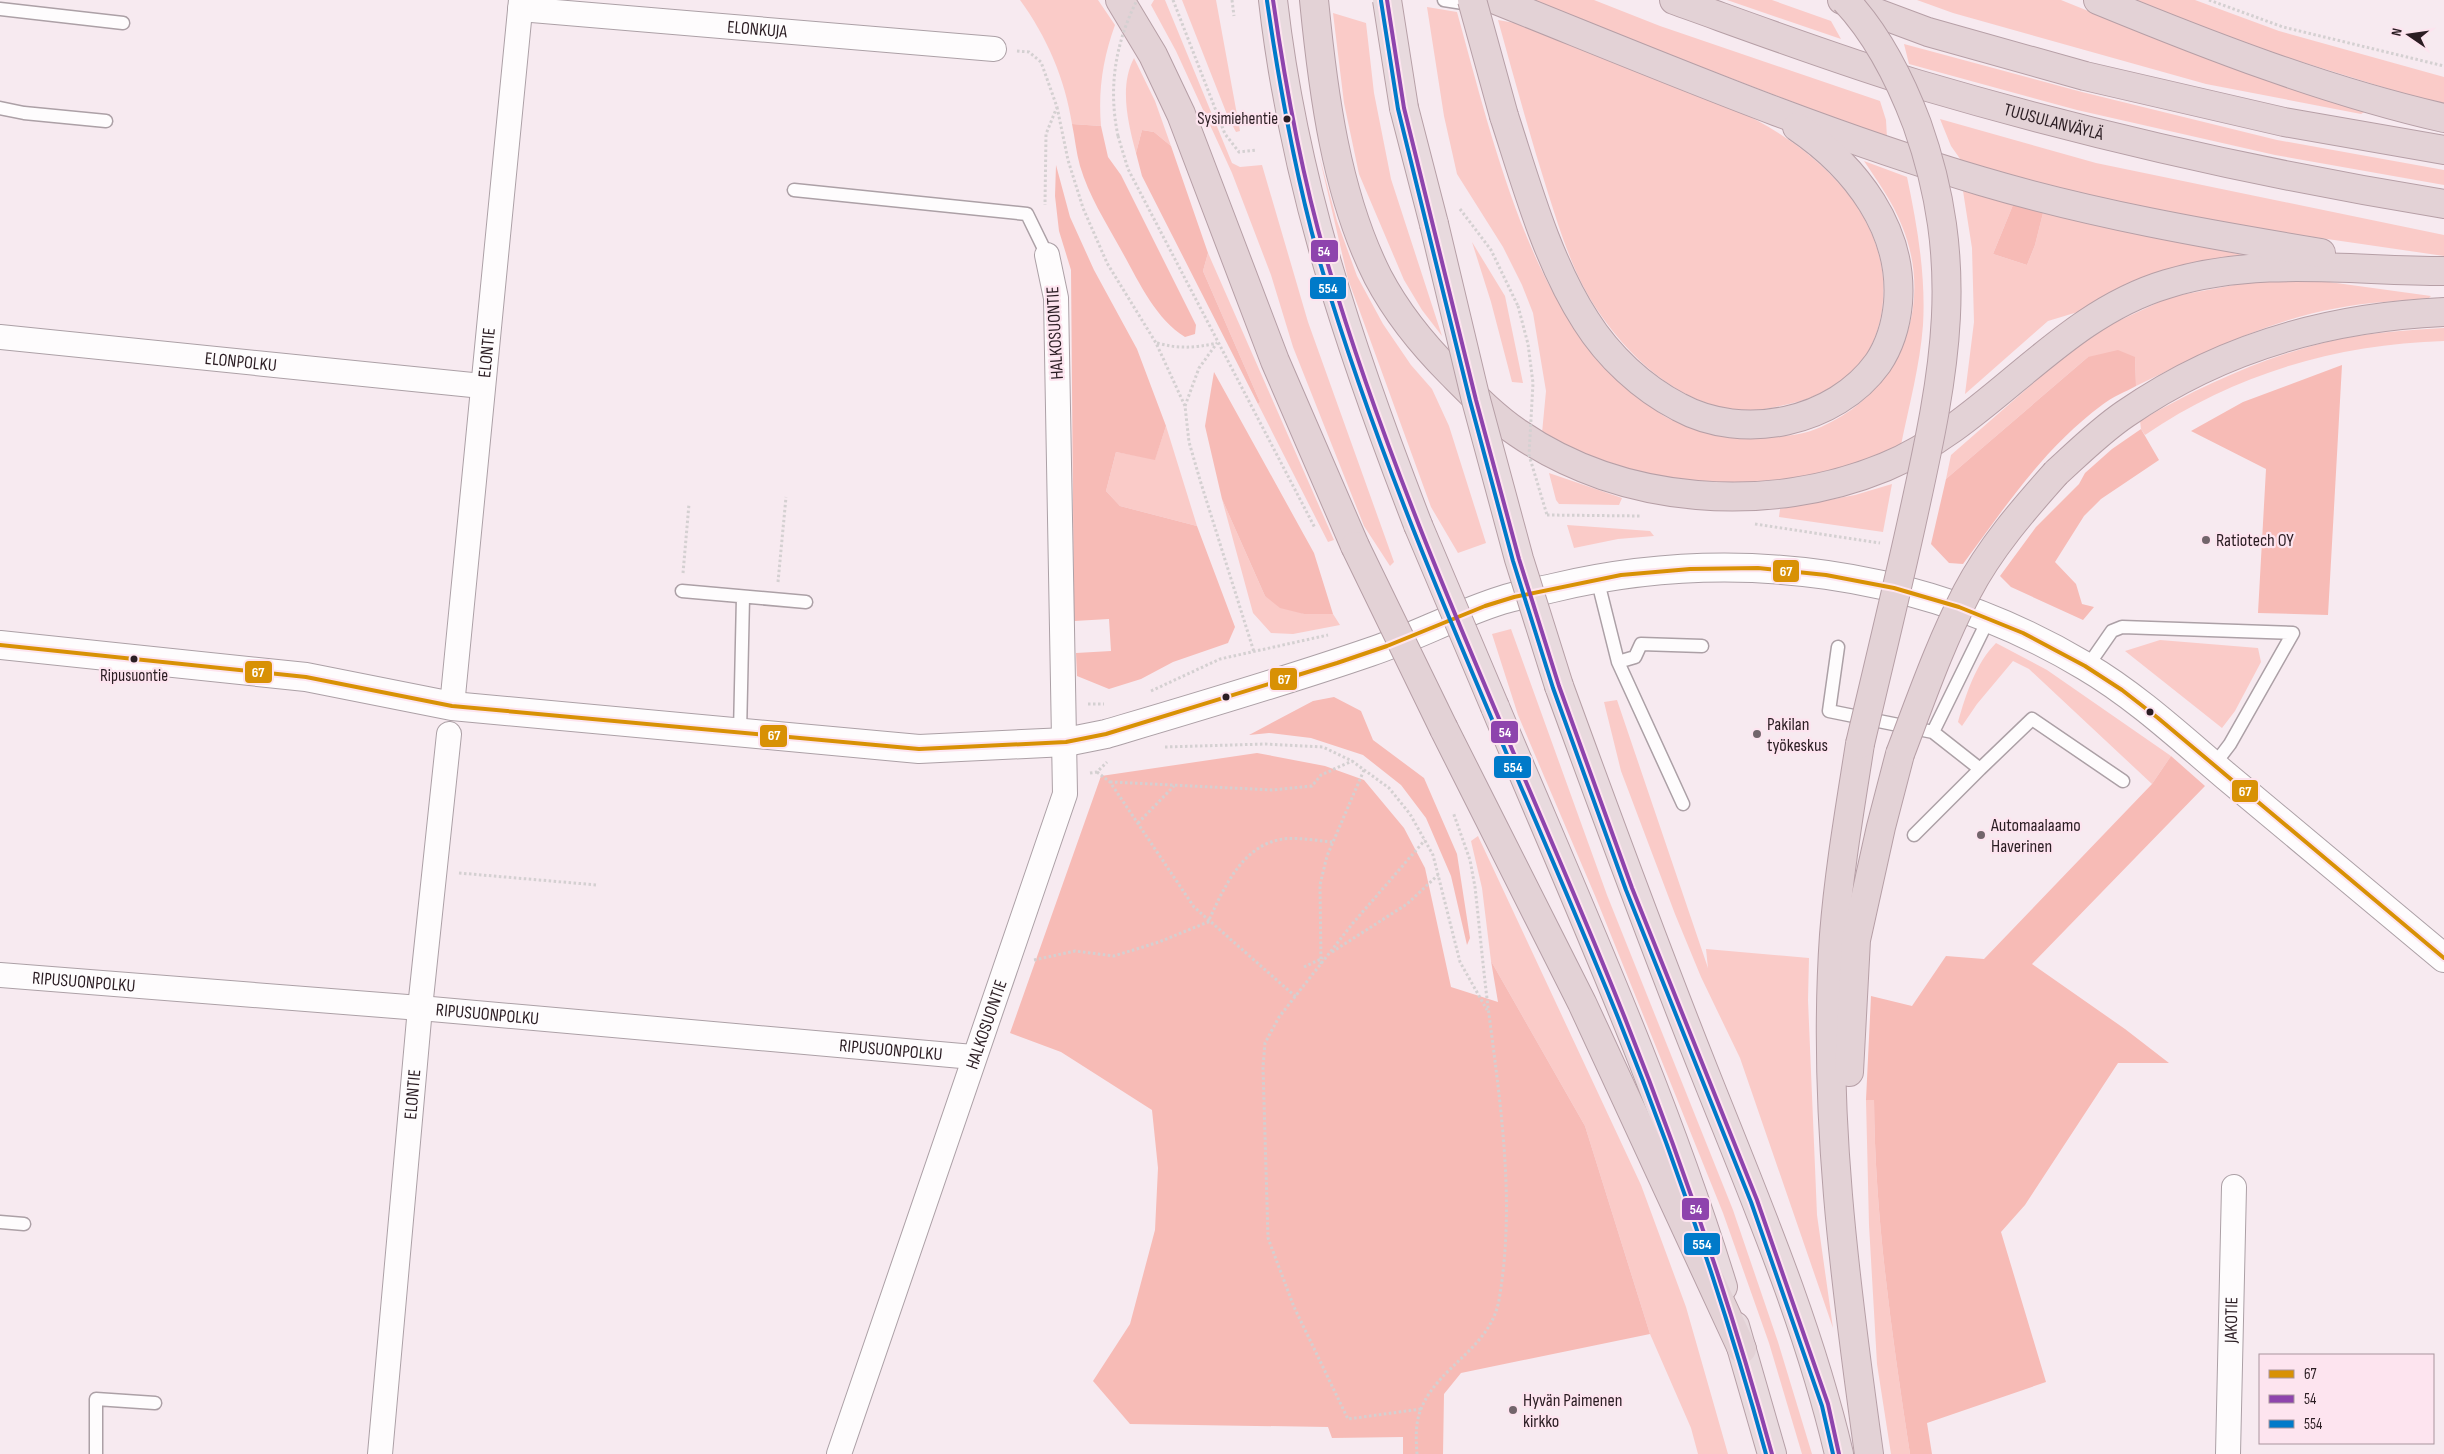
<svg xmlns="http://www.w3.org/2000/svg" width="2444" height="1454" viewBox="0 0 2444 1454" font-family="'Sofia Sans Condensed',sans-serif">
  <style>
    .green { fill: #facbc8 }
    .forest { fill: #f7bbb6 }
    .lines { fill: none; stroke-linecap: round; stroke-linejoin: round }
    .service-casing { stroke: #aca0a6; stroke-width: 15 }
    .minor-casing { stroke: #aca0a6; stroke-width: 26 }
    .tertiary-casing { stroke: #aca0a6; stroke-width: 30 }
    .trunk-casing { stroke: #b69fa6; stroke-width: 30 }
    .motorway-casing { stroke: #b69fa6; stroke-width: 30 }
    .path { stroke: #d4d0d1; stroke-width: 3; stroke-dasharray: 2.5 2.5; stroke-linecap: butt }
    .service { stroke: #fefcfd; stroke-width: 12 }
    .minor { stroke: #fefcfd; stroke-width: 24 }
    .tertiary { stroke: #fefcfd; stroke-width: 28 }
    .trunk { stroke: #e8dade; stroke-width: 28 }
    .motorway { stroke: #e3d2d6; stroke-width: 28 }
    .trunk-bridge-casing { stroke: #b69fa6; stroke-width: 30; stroke-linecap: butt }
    .motorway-bridge-casing { stroke: #b69fa6; stroke-width: 30; stroke-linecap: butt }
    .path-bridge { stroke: #d4d0d1; stroke-width: 3; stroke-dasharray: 2.5 2.5; stroke-linecap: butt }
    .trunk-bridge { stroke: #e8dade; stroke-width: 28 }
    .motorway-bridge { stroke: #e3d2d6; stroke-width: 28 }
    .bus-1-casing { stroke: #fde4ef; stroke-width: 8 }
    .bus-2-casing { stroke: #fde4ef; stroke-width: 8 }
    .bus-3-casing { stroke: #fde4ef; stroke-width: 8 }
    .bus-1 { stroke: #d89105; stroke-width: 4 }
    .bus-2 { stroke: #8e44ad; stroke-width: 4 }
    .bus-3 { stroke: #007ac9; stroke-width: 4 }
    .bus-dot { fill: #2b1d23; stroke: #fde4ef; stroke-width: 2 }
    .poi-dot { fill: #72656b; stroke: #fde4ef; stroke-width: 2 }
    .labels { text-anchor: middle; dominant-baseline: central; stroke-width: 4.5; stroke-linejoin: round; paint-order: stroke }
    .bus-label { font-size: 17px; fill: #2b1d23; stroke: #fde4ef; text-anchor: end }
    .street-label { font-size: 18px; fill: #2b1d23; stroke: #fde4ef }
    .poi-label { font-size: 18px; fill: #2b1d23; stroke: #fde4ef; text-anchor: start }
    .line-badge { stroke: #fde4ef; stroke-width: 2 }
    .badge-label { font-size: 14px; text-anchor: middle; font-weight: bold; fill: #fff }
  </style>
  <rect width="100%" height="100%" fill="#f7eaf0"/>
  <path class="green" d="M1020 0H1098L1115 25C1103 58 1098 90 1101 126L1072 124C1065 79 1047 37 1020 0Z
    M1154 0H1165L1232 163 1240 167 1262 165 1308 322 1394 562 1390 566 1364 526 1293 347 1271 275 1232 173 1176 51 1151 5Z
    M1182 0H1216L1240 131 1236 132 1228 117Z
    M1527 0H1594L1660 26 1880 101 1886 120 1887 138Z
    M1727 0H1772L1831 21 1841 39Z
    M1917 0H2061L2170 44 2368 110 2361 114 2206 84 1953 13Z
    M2130 0H2195L2279 31 2444 77V106L2276 54Z
    M1427 7 1457 12C1485 113 1516 244 1576 330 1583 340 1590 353 1598 361 1606 369 1615 375 1624 383 1639 396 1654 412 1672 420 1690 428 1708 431 1727 433 1758 437 1792 440 1821 427 1900 393 1935 306 1902 226 1893 202 1878 182 1864 161L1907 177C1917 224 1926 276 1923 325 1920 365 1909 406 1901 445L1840 470 1752 485 1670 483 1588 457 1542 433 1546 391 1533 313 1522 285 1503 247 1457 174 1444 116Z
    M1333 13 1366 23 1374 93 1391 179 1442 336 1422 310 1404 280 1359 174 1344 103Z
    M1498 20 1515 23 1736 110C1810 144 1890 211 1883 300 1882 320 1875 342 1864 358 1848 380 1819 397 1793 403 1780 406 1765 410 1751 410 1687 412 1631 360 1598 311 1574 276 1561 234 1548 193 1530 136 1514 78 1498 20Z
    M1904 44 2082 92 2277 140 2444 170V185L2275 155 2077 110 1909 64Z
    M1134 58 1155 101 1171 146 1154 132 1142 130 1136 153C1128 123 1119 86 1134 58Z
    M1940 119 2096 163 2444 235V256L2217 223 2107 201 1963 163 1951 146Z
    M1319 155 1337 221 1357 276 1383 324 1411 365 1432 389 1449 426 1486 543 1458 553 1431 507 1348 279Z
    M1963 191 2013 205 1993 254 2027 265 2035 245 2043 213 2243 255 2197 263 2115 292 2081 311 2048 321 1965 394 1974 322 1972 248Z
    M1472 242 1505 296 1523 383 1512 382 1491 302Z
    M1208 253 1334 540 1328 542 1258 404 1260 402 1203 271Z
    M2288 280 2329 282 2431 296 2429 298C2399 301 2368 302 2338 308 2265 321 2201 354 2136 386L2135 357H2088L1946 479 1951 455 2070 351 2099 330 2170 297 2250 282Z
    M2444 328V341C2337 344 2234 374 2145 435L2141 429 2140 421C2204 384 2272 353 2345 338 2377 332 2411 330 2444 328Z
    M1166 426 1197 526 1120 506 1106 491 1116 452 1155 459Z
    M1549 473 1622 498 1619 505 1559 504 1556 500Z
    M1892 484 1883 532 1779 517 1780 509 1855 495Z
    M1222 499 1265 596 1304 614H1333L1340 625 1293 634 1271 633 1253 613Z
    M1567 525 1650 531 1654 536 1618 539 1574 548Z
    M1511 629 1607 895 1733 1210 1778 1342 1812 1454H1802L1769 1343 1723 1213 1596 898 1518 715 1492 634Z
    M2160 640 2258 648 2261 662 2235 711 2222 728 2125 651Z
    M1996 643 2047 670 2171 756 2152 784 2029 669 2013 661 1977 704 1962 726 1958 722C1966 694 1976 663 1996 643Z
    M1617 700 1708 968 1706 949 1809 958 1808 1000 1817 1215 1833 1328 1740 1058 1701 977 1675 914 1621 771 1604 702Z
    M1478 836 1641 1185 1686 1307 1728 1454H1698L1691 1428 1650 1334 1585 1126 1491 961 1482 888 1471 841Z
    M1866 1100H1874C1875 1219 1892 1336 1910 1454H1891L1877 1364 1869 1225Z"/>
  <path class="forest" d="M1072 124 1101 126 1108 157 1121 175 1196 325 1195 334 1185 337C1155 319 1137 278 1120 248 1105 221 1089 196 1080 166 1076 152 1075 138 1072 124Z
    M1142 130 1154 132 1171 146 1208 253 1203 271 1260 402 1258 404 1142 176 1136 153Z
    M1056 165 1070 217 1094 270 1137 349 1166 426 1155 460 1116 452 1106 491 1120 506 1197 526 1235 627 1228 643 1173 662 1141 679 1109 689 1077 676 1076 653 1111 651 1109 619 1074 621 1071 270 1059 231 1055 196Z
    M2013 205 2043 213 2035 245 2027 265 1993 254Z
    M2118 350 2135 357 2136 386C2125 392 2112 397 2102 405 2044 448 2005 507 1963 564L1949 563 1931 544 1946 479 2088 357Z
    M2342 365 2328 615 2258 613 2266 469 2191 431 2243 402Z
    M1214 372 1314 553 1333 614H1304L1280 608 1265 596 1222 499 1205 426Z
    M2141 429 2159 460 2101 499 2084 516 2055 562 2076 584 2082 604 2094 607 2083 620 2011 587 2000 576 2036 527 2079 484 2085 473 2112 449Z
    M1334 697 1361 711 1373 740 1424 778 1457 854 1470 938 1467 945 1451 876 1426 818 1401 785 1363 755 1311 738 1269 733 1249 735 1313 701Z
    M1257 753 1325 766 1364 780 1404 828 1425 868 1451 987 1498 1002 1491 961 1585 1126 1650 1334 1461 1373 1444 1394 1443 1454H1403V1437L1332 1438 1328 1427 1130 1424 1093 1381 1130 1324 1155 1230 1158 1168 1152 1110 1061 1052 1010 1033 1101 776Z
    M2171 756 2205 786 2032 964 2125 1029 2169 1063H2118L2025 1205 2001 1232 2046 1382 1927 1423 1932 1454H1910C1892 1336 1875 1219 1874 1100H1866L1871 996 1912 1006 1946 956 1984 959 2152 784Z"/>
  <g class="lines">
    <defs>
      <path id="service" d="M1444 0 1476 5
        M0 9 123 23
        M0 108 24 113 106 121
        M794 190 1027 214 1047 255
        M1597 578 1618 662 1683 804
        M682 591 806 602
        M1838 647 1829 711 1933 732 1989 618
        M1618 662 1635 657 1641 644 1702 646
        M2087 667 2112 631 2122 627 2293 633 2230 744 2214 765
        M740 733 743 597
        M1980 769 2032 719 2123 781
        M1914 835 1980 769 1933 732
        M0 1222 24 1224
        M96 1454V1399L155 1403"/>
      <g id="minor">
        <path id="s1" d="M520 9 994 49"/>
        <path id="s2" d="M0 337 482 386"/>
        <path id="s3" d="M452 706 521 0"/>
        <path id="s4" d="M0 975 420 1008 973 1057"/>
        <path id="s5" d="M380 1454 420 1008 449 734"/>
        <path id="s6" d="M839 1454 1065 794 1056 298 1047 255"/>
        <path id="s7" d="M2228 1454 2234 1187"/>
      </g>
      <path id="tertiary" d="M0 645 306 677 452 706 919 749 1066 742 1106 734C1194 708 1283 682 1370 652 1415 637 1457 614 1502 600 1518 595 1536 592 1553 588 1734 545 1924 570 2085 666 2136 696 2181 738 2226 776 2299 837 2371 897 2444 958"/>
      <path id="trunk" d="M1273 0C1294 185 1351 352 1418 525
        M1404 108 1434 224
        M1559 686C1606 815 1653 943 1704 1071 1754 1197 1808 1322 1839 1454
        M1495 707C1575 898 1662 1089 1723 1287
        M1735 1326 1772 1454"/>
      <g id="motorway">
        <path d="M1120 0 1153 55 1181 114 1275 361 1355 546"/>
        <path d="M1314 0C1323 92 1336 194 1378 277 1397 313 1422 344 1451 373 1472 394 1493 416 1518 433 1623 505 1768 515 1885 467 1991 423 2056 317 2167 284 2258 256 2351 271 2444 271"/>
        <path d="M1496 0C1656 64 1815 132 1981 181 2092 214 2206 234 2321 253"/>
        <path id="s8" d="M1674 0C1755 29 1835 59 1917 84 2090 135 2266 175 2444 204"/>
        <path d="M1842 0 1928 32 2085 76 2284 122 2444 150"/>
        <path d="M2098 0C2210 46 2326 91 2444 118"/>
        <path d="M1504 116C1526 183 1547 261 1586 321 1608 356 1642 388 1679 407 1743 442 1835 423 1878 363 1890 345 1896 324 1898 303 1904 230 1856 167 1797 127"/>
        <path d="M2056 473C2078 453 2100 431 2125 414 2220 348 2330 317 2444 312"/>
        <path d="M1444 729 1582 1003 1742 1349"/>
        <path d="M1860 744C1850 808 1839 871 1834 935 1822 1108 1845 1283 1869 1454"/>
        <path d="M1849 1072 1856 940 1881 827 1900 754"/>
      </g>
    </defs>
    <use href="#service" class="service-casing"/>
    <use href="#minor" class="minor-casing"/>
    <use href="#tertiary" class="tertiary-casing"/>
    <use href="#trunk" class="trunk-casing"/>
    <use href="#motorway" class="motorway-casing"/>
    <path class="path" d="M1173 0 1225 134 1239 152 1257 150
      M1232 0 1234 16
      M2209 0 2283 27 2444 66
      M1017 51 1029 52 1041 62 1057 107 1046 134 1045 205
      M1057 107 1068 160 1083 208 1107 263 1156 343 1185 406 1189 442 1200 480 1254 652
      M1118 136 1128 169 1315 528
      M1460 209 1491 250 1518 306
      M1157 343C1179 349 1195 348 1217 343
      M1185 406 1199 368 1217 343
      M1547 515 1642 516
      M1755 524 1880 543
      M683 573 689 504
      M778 582 786 497
      M1151 691 1220 659 1328 635
      M1088 704H1104
      M1165 747 1265 744 1323 747 1352 761 1389 788 1410 814 1433 855 1460 962 1487 1010
      M1097 772 1110 782 1194 907 1296 997
      M1090 773 1097 772 1107 762
      M1110 782 1273 790 1312 786 1321 775 1352 761
      M1138 823 1174 786
      M459 873 597 885
      M1332 952 1407 904 1438 875
      M1034 960 1075 951 1114 956 1159 942 1208 922C1224 888 1242 845 1283 839 1299 837 1318 841 1334 842
      M1321 964 1320 885 1327 856 1364 770
      M1304 967 1323 958
      M1421 1409 1348 1419 1294 1307 1268 1238 1263 1067 1265 1043 1279 1017 1353 923 1425 840
      M1417 1454C1416 1440 1415 1423 1421 1409 1438 1366 1490 1349 1499 1300 1515 1208 1502 1115 1490 1022 1484 978 1480 932 1475 887L1470 860 1453 812"/>
    <use href="#service" class="service"/>
    <use href="#minor" class="minor"/>
    <use href="#tertiary" class="tertiary"/>
    <use href="#trunk" class="trunk"/>
    <use href="#motorway" class="motorway"/>
    <defs>
      <path id="trunk-bridge" d="M1387 0 1404 108
        M1434 224 1476 400 1519 559 1559 686
        M1418 525 1495 707"/>
      <path id="motorway-bridge" d="M1472 0 1504 116
        M1845 0C1878 35 1900 79 1917 124 1967 265 1945 371 1914 512 1897 590 1878 667 1860 744
        M1355 546 1444 729
        M1900 754C1921 699 1940 644 1967 592 1990 548 2023 510 2056 473"/>
    </defs>
    <use href="#trunk-bridge" class="trunk-bridge-casing"/>
    <use href="#motorway-bridge" class="motorway-bridge-casing"/>
    <path class="path-bridge" d="M1118 136C1108 88 1115 44 1137 0
      M1518 306 1528 344 1533 383 1529 455 1547 515"/>
    <use href="#trunk-bridge" class="trunk-bridge"/>
    <use href="#motorway-bridge" class="motorway-bridge"/>
    <defs>
      <path id="bus-1" d="M0 645 306 677 452 706 919 749 1066 742 1106 734 1337 663 1387 646 1485 606 1514 597 1621 575 1690 569 1758 568 1826 575 1894 588 1959 607 2023 633 2085 666 2122 690 2158 718 2444 958"/>
      <path id="bus-2" d="M1273 0C1286 90 1302 178 1328 265 1399 505 1508 733 1603 964 1669 1124 1726 1287 1772 1454
        M1387 0 1404 108 1476 400 1519 559 1559 686 1632 888 1757 1200 1828 1404 1839 1454"/>
      <path id="bus-3" d="M1267 1C1280 90 1296 179 1321 266 1392 506 1501 734 1596 964 1663 1124 1720 1287 1766 1454
        M1381 1 1398 109 1470 401 1513 561 1553 688 1626 890 1751 1202 1822 1406 1833 1454"/>
    </defs>
    <use href="#bus-1" class="bus-1-casing"/>
    <use href="#bus-2" class="bus-2-casing"/>
    <use href="#bus-3" class="bus-3-casing"/>
    <use href="#bus-1" class="bus-1"/>
    <use href="#bus-2" class="bus-2"/>
    <use href="#bus-3" class="bus-3"/>
  </g>
  <g class="bus-dot">
    <circle cx="1287" cy="119" r="4.5"/>
    <circle cx="134" cy="659" r="4.5"/>
    <circle cx="1226" cy="697" r="4.5"/>
    <circle cx="2150" cy="712" r="4.5"/>
  </g>
  <g class="poi-dot">
    <circle cx="2206" cy="540" r="5"/>
    <circle cx="1757" cy="734" r="5"/>
    <circle cx="1981" cy="835" r="5"/>
    <circle cx="1513" cy="1410" r="5"/>
  </g>
  <g class="labels">
    <g class="bus-label">
      <text x="1278" y="119">Sysimiehentie</text>
      <text x="134" y="676" text-anchor="middle">Ripusuontie</text>
    </g>
    <g class="street-label">
      <text stroke="none"><textPath href="#s1" startOffset="238">ELONKUJA</textPath></text>
      <text stroke="none"><textPath href="#s8" startOffset="399">TUUSULANVÄYLÄ</textPath></text>
      <text transform="translate(1055 333) rotate(-93)">HALKOSUONTIE</text>
      <text stroke="none"><textPath href="#s3" startOffset="355">ELONTIE</textPath></text>
      <text stroke="none"><textPath href="#s2" startOffset="242">ELONPOLKU</textPath></text>
      <text stroke="none"><textPath href="#s4" startOffset="84">RIPUSUONPOLKU</textPath></text>
      <text stroke="none"><textPath href="#s4" startOffset="489">RIPUSUONPOLKU</textPath></text>
      <text stroke="none"><textPath href="#s6" startOffset="454">HALKOSUONTIE</textPath></text>
      <text stroke="none"><textPath href="#s4" startOffset="894">RIPUSUONPOLKU</textPath></text>
      <text stroke="none"><textPath href="#s5" startOffset="361">ELONTIE</textPath></text>
      <text stroke="none"><textPath href="#s7" startOffset="134">JAKOTIE</textPath></text>
    </g>
    <g class="poi-label">
      <text x="2216" y="540">Ratiotech OY</text>
      <text x="1767" y="724">Pakilan<tspan x="1767" dy="21">työkeskus</tspan></text>
      <text x="1991" y="825">Automaalaamo<tspan x="1991" dy="21">Haverinen</tspan></text>
      <text x="1523" y="1400">Hyvän Paimenen<tspan x="1523" dy="21">kirkko</tspan></text>
    </g>
  </g>
  <g class="line-badge">
    <rect x="1310" y="239" width="29" height="24" rx="5" fill="#8e44ad"/>
    <rect x="1309" y="276" width="38" height="24" rx="5" fill="#007ac9"/>
    <rect x="1772" y="559" width="28" height="24" rx="5" fill="#d89105"/>
    <rect x="244" y="660" width="29" height="24" rx="5" fill="#d89105"/>
    <rect x="1269" y="667" width="29" height="24" rx="5" fill="#d89105"/>
    <rect x="1490" y="720" width="29" height="24" rx="5" fill="#8e44ad"/>
    <rect x="759" y="724" width="29" height="24" rx="5" fill="#d89105"/>
    <rect x="1493" y="755" width="39" height="24" rx="5" fill="#007ac9"/>
    <rect x="2231" y="779" width="28" height="24" rx="5" fill="#d89105"/>
    <rect x="1681" y="1197" width="29" height="24" rx="5" fill="#8e44ad"/>
    <rect x="1683" y="1232" width="38" height="24" rx="5" fill="#007ac9"/>
  </g>
  <g class="badge-label">
    <text x="1324" y="256">54</text>
    <text x="1328" y="293">554</text>
    <text x="1786" y="576">67</text>
    <text x="258" y="677">67</text>
    <text x="1284" y="684">67</text>
    <text x="1505" y="737">54</text>
    <text x="774" y="740">67</text>
    <text x="1513" y="772">554</text>
    <text x="2245" y="796">67</text>
    <text x="1696" y="1214">54</text>
    <text x="1702" y="1249">554</text>
  </g>
  <rect x="2259" y="1354" width="175" height="90" fill="#fde4ef" stroke="#a9949d"/>
  <rect x="2269" y="1370" width="25" height="8" fill="#d89105" stroke="#a9949d"/>
  <text x="2304" y="1379" font-size="15" fill="#2b1d23">67</text>
  <rect x="2269" y="1395" width="25" height="8" fill="#8e44ad" stroke="#a9949d"/>
  <text x="2304" y="1404" font-size="15" fill="#2b1d23">54</text>
  <rect x="2269" y="1420" width="25" height="8" fill="#007ac9" stroke="#a9949d"/>
  <text x="2304" y="1429" font-size="15" fill="#2b1d23">554</text>
  <g transform="translate(2409 35) rotate(283)" stroke="#fde4ef" stroke-width="4" paint-order="stroke">
  <path d="M0-4L9 19L0 12L-9 19Z" fill="#2b1d23"/>
  <text y="-8" font-size="14" font-weight="bold" text-anchor="middle" fill="#2b1d23">N</text>
  </g>
</svg>
